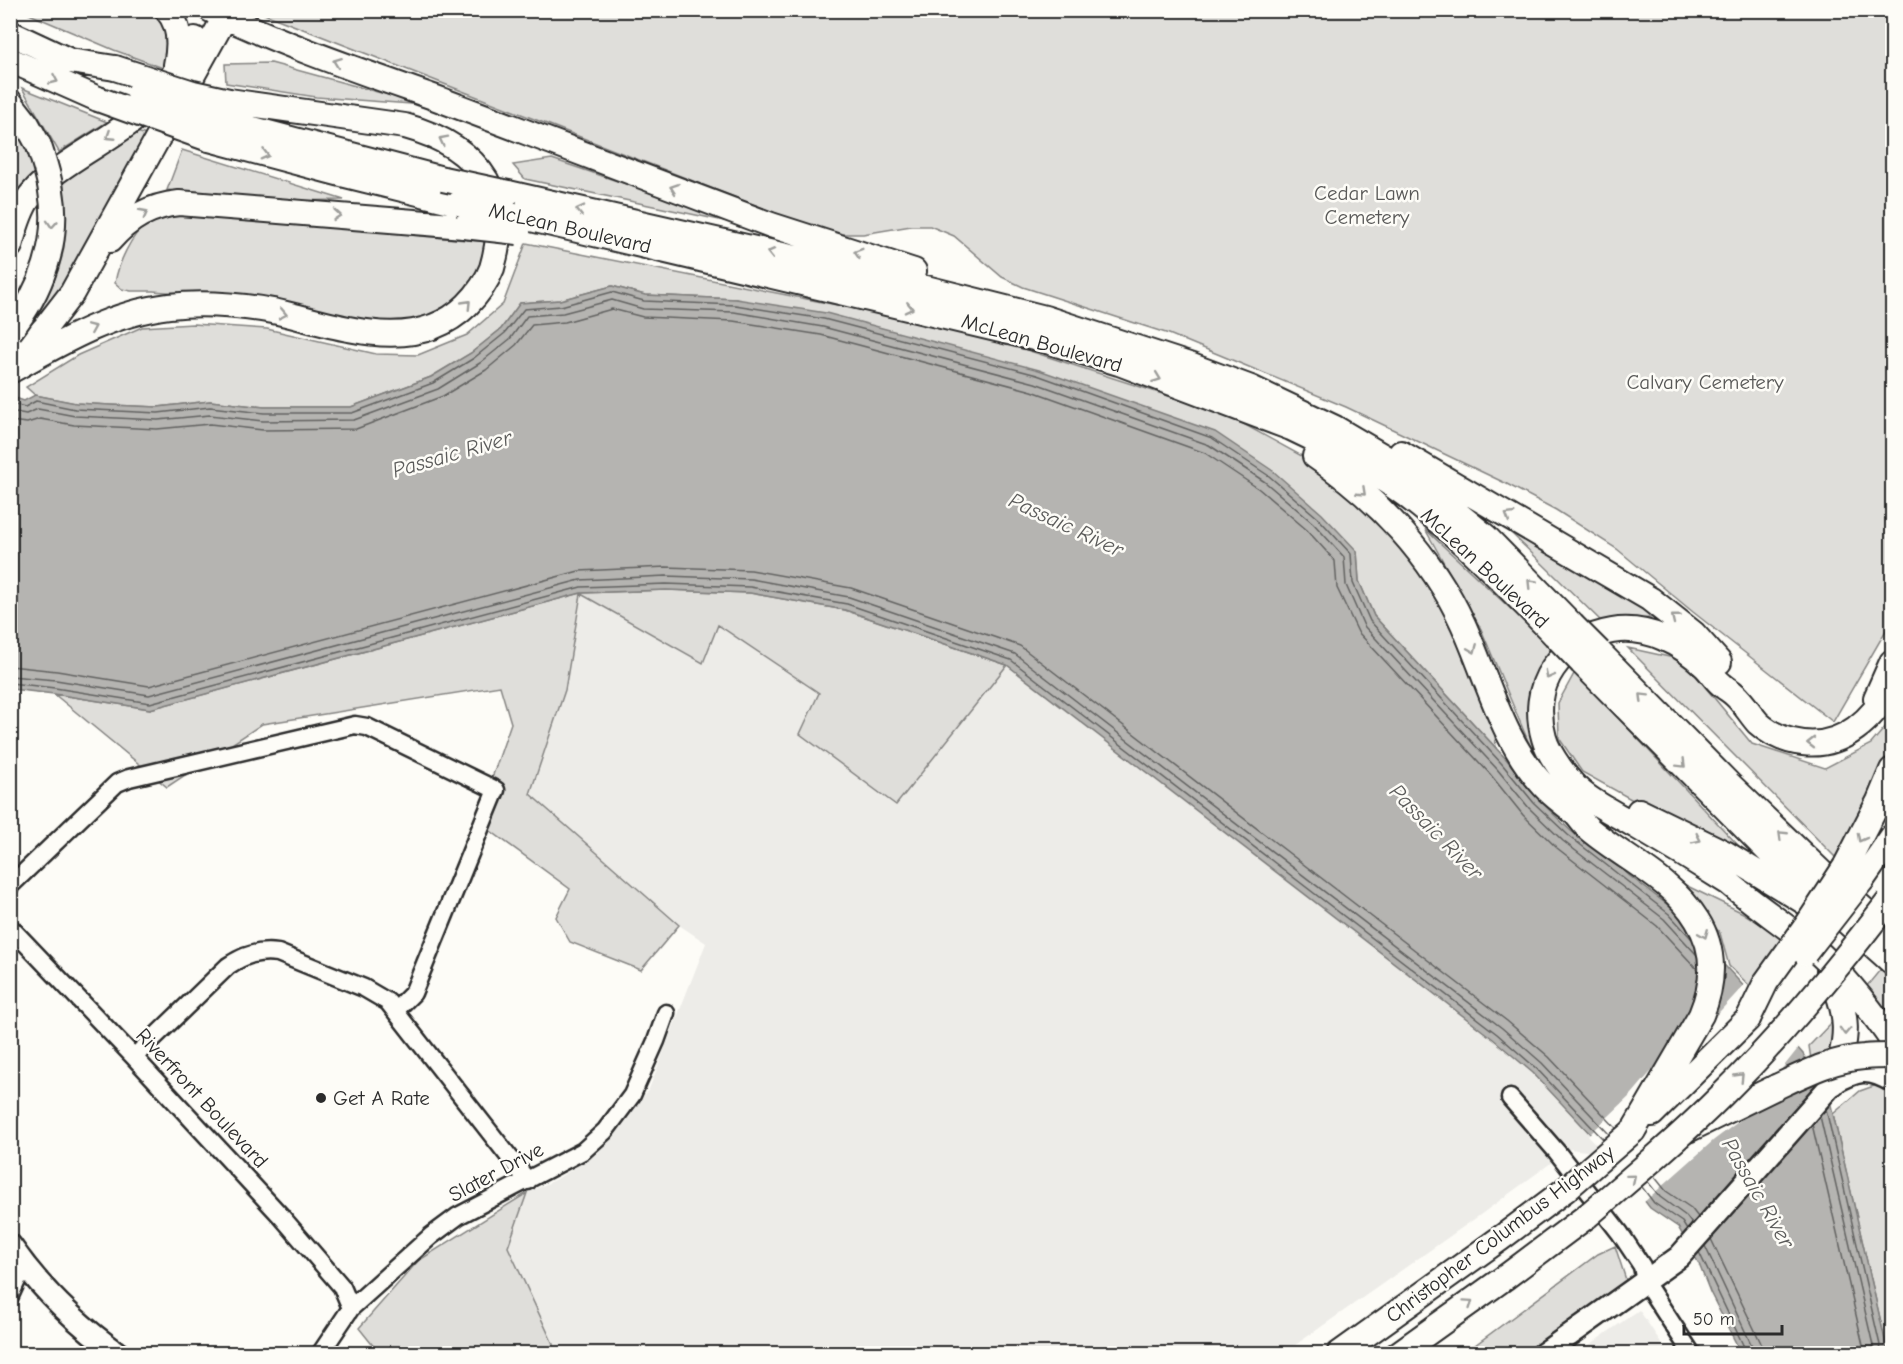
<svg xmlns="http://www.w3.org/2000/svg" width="1903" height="1364" viewBox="0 0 1903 1364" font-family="'Comic Neue',sans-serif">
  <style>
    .built { fill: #edece8 }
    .green { fill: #dfdeda; stroke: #858482; stroke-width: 1.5 }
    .water { fill: #b5b4b1; stroke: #7e7d7b; stroke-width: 1.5 }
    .pier { fill: #fdfcf7 }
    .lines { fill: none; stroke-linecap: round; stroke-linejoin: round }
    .shore { stroke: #626261; stroke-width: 1.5 }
    .minor-casing { stroke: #2b2b2b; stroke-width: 21 }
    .major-casing { stroke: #2b2b2b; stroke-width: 26 }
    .highway-casing { stroke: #2b2b2b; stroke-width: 28 }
    .minor { stroke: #fdfcf7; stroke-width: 16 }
    .major { stroke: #fdfcf7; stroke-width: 21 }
    .highway { stroke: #fdfcf7; stroke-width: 24 }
    .highway-bridge-casing { stroke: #2b2b2b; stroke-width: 28; stroke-linecap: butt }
    .highway-bridge { stroke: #fdfcf7; stroke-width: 24 }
    .oneway { stroke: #9e9e9b }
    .poi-dot { fill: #2b2b2b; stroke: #fdfcf7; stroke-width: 2 }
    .labels { text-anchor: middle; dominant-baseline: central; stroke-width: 5; stroke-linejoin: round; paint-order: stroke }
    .park-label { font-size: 21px; fill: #585857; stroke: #fdfcf7 }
    .street-label { font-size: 21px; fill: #2b2b2b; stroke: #fdfcf7 }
    .poi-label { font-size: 21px; fill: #2b2b2b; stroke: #fdfcf7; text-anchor: start }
    .water-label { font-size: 22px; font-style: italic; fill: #5b5b5a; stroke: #fdfcf7 }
  </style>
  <rect width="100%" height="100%" fill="#fdfcf7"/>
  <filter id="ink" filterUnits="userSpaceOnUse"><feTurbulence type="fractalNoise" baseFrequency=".0167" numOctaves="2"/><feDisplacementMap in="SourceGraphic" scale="12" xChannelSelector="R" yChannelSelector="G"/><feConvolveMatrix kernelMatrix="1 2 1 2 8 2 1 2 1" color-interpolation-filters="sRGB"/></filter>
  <g filter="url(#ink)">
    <path class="built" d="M581 593 702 663 718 625 820 693 800 734 896 805 1007 665 1493 1039 1533 1073 1609 1154 1570 1149 1480 1215 1284 1353H566L553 1344 508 1247 527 1193 555 1180 597 1154 624 1124 649 1089 706 943 679 925 530 794 565 690Z
      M1639 1310 1668 1353H1578Z"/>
    <path class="green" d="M22 11H158L170 26 168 57 163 68 114 50Z
      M260 11H1892V620L1833 722 1693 612 1617 549 1556 510 1505 483 1346 407 1169 334 1023 287 1002 277 954 236 930 226H911L863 234H838L819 230 262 13Z
      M271 63 425 105 316 97 226 83 225 64Z
      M22 88 107 122 59 152Z
      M11 123 38 166 37 179 11 218Z
      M134 131 146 135 64 289 20 342C38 313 59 281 64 246 67 223 65 200 63 177Z
      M182 150 344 200 281 201 167 190Z
      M552 159 753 227 525 179 513 165Z
      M169 213 410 230V235L489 242 483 266 468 298 427 323 362 321 239 298 153 291H131L122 289 115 283C118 264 131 235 147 223 153 218 162 216 169 213Z
      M526 243 872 312 1008 344 1227 415 1320 466 1381 515 1435 582 1494 722 1496 748 1374 616 1359 581 1357 551 736 299 645 295 612 286 560 300 520 303 501 329 471 353 431 377 351 407H264L210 401 158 407 110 405 75 403 35 395 26 387 78 355 142 327 193 324 267 329 376 354 418 355 467 335 503 304Z
      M1425 529 1557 652 1531 694 1536 760 1481 629Z
      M1508 530 1659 617 1603 623Z
      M666 590 750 593 845 610 1007 665 896 805 800 734 819 693 718 625 703 663 581 594 565 690 530 794 679 925 641 970 570 942 556 917 570 889 477 821 511 723 500 686 262 724 167 787 54 694 150 709 581 593Z
      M1628 648 1683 660 1752 744 1825 768 1871 744 1892 719V745L1875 796 1840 862Z
      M1575 672 1753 861 1649 809 1582 772 1559 738 1558 703Z
      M1679 882 1743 913 1785 939 1751 987 1729 966 1720 933Z
      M1880 970 1892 981V1025L1866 987Z
      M1836 1018 1853 1052 1812 1066 1809 1046Z
      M1882 1083 1892 1091V1353H1888L1833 1114 1860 1091Z
      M527 1193 508 1247 553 1344V1353H379L359 1328 418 1261Z
      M1615 1246 1628 1286 1523 1353 1463 1354 1598 1254Z"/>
    <path class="water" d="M612 286 645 295 736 299 826 313 1039 370 1215 432 1273 471 1322 514 1357 551 1359 581 1374 616 1507 760 1538 799 1571 831 1673 909 1760 1004 1803 1054 1831 1105 1888 1353H1741L1710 1292 1699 1264 1678 1227 1650 1208 1609 1154 1533 1073 1493 1039 1007 665 845 610 750 593 666 590 581 593 150 709 54 694 11 689 10 396 24 401 35 395 76 403 110 405 158 407 210 401 264 407H351L431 377 471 353 501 329 520 303 560 300Z"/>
    <path class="pier" d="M1718 954 1709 1023 1746 983 1800 1046 1781 1070 1784 1072 1754 1110 1714 1140 1643 1203 1607 1156 1588 1136 1632 1094 1678 1040Z"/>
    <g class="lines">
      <path class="shore" d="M10 403 25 407 36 401 75 409 158 413 210 407 264 413H352L433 383 474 358 505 333 524 309 561 306 612 292 644 301 735 305 824 319 1037 375 1212 438 1269 476 1318 518 1351 554 1353 583 1370 621 1502 764 1534 803 1568 835 1669 914 1691 938
        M10 411 26 414 38 409 75 416 158 420 210 415 263 421 354 420 438 389 480 363 510 339 527 316 563 313 612 300 643 309 734 312 823 327 1035 383 1209 445 1265 482 1313 523 1344 557 1346 585 1364 626 1497 769 1529 808 1563 841 1664 919 1696 954
        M10 421 27 423 40 419 74 425 157 429 210 424 263 430 356 429 443 396 486 370 516 345 532 325 565 322 612 309 643 317 733 321 821 335 1032 391 1205 453 1259 489 1307 530 1335 561 1337 588 1358 632 1490 774 1523 815 1557 848 1657 926 1697 969
        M10 666 57 671 149 686 579 571 666 567 751 570 851 588 1020 646 1507 1021 1549 1057 1616 1128
        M10 676 56 680 149 695 580 580 666 576 751 579 849 597 1015 654 1502 1028 1542 1063 1609 1134
        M10 683 55 688 150 703 581 587 666 584 750 587 847 604 1011 660 1497 1034 1537 1069 1603 1139
        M1826 1109 1882 1354
        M1820 1116 1875 1354
        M1812 1124 1865 1354
        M1654 1176 1666 1191 1691 1208 1698 1217
        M1648 1182 1660 1197 1686 1216 1692 1224
        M1642 1187 1654 1203 1682 1222 1687 1230
        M1711 1239 1761 1343 1762 1354
        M1705 1246 1752 1346 1753 1354
        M1699 1252 1745 1349 1746 1354"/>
      <defs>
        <path id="minor" d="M10 886 117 783 129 778 355 725 367 727 496 790 413 993 395 1011
          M10 927 134 1057 281 1216 342 1287 351 1308
          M134 1057 228 966C244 955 259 950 278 953L364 988 388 1002 528 1181
          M1510 1098 1557 1152 1620 1233 1642 1266 1645 1282 1692 1354
          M10 1296 24 1265
          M320 1354 351 1308 431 1236 458 1216 583 1151 605 1131 632 1095 656 1041 666 1013"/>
        <path id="major" d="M10 1245C39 1287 78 1325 119 1354
          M1543 1354 1679 1257 1833 1083C1856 1070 1868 1066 1892 1081"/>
        <path id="highway" d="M167 10C181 25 180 46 176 65
          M211 10C283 45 360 71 436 98L771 225 914 271
          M10 33 70 61 115 68
          M10 60 98 99
          M10 102 27 124 39 146
          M219 120 443 179
          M209 139 337 173 459 203
          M508 193 910 284 1045 318 1192 366 1251 388 1335 428 1386 458 1419 482 1485 536 1572 625
          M514 215 1047 341 1119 363 1291 428C1336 449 1381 475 1420 506 1469 545 1512 591 1555 635
          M110 240C129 218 150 206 179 203L464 226
          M10 246C14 231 18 216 26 202 46 169 107 143 138 116 163 96 179 66 195 39
          M12 360 45 328 72 293 225 17
          M10 371C60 343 111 313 169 306 204 302 238 305 273 311 335 324 413 358 467 305 477 295 487 281 492 268 501 237 502 208 486 180 468 150 438 135 405 126L229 101
          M1401 453 1650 599 1694 634 1719 662
          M1315 456C1377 498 1432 556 1463 624 1488 679 1502 741 1544 786 1553 796 1565 804 1575 813 1580 818 1584 825 1590 830 1625 859 1673 880 1697 920 1716 950 1714 984 1701 1015L1633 1131
          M1599 652 1730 785 1824 875 1892 934
          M1582 663 1774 857 1892 962
          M1892 686C1873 718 1844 748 1803 743 1787 741 1770 734 1758 723 1750 714 1744 703 1735 695 1731 691 1725 688 1721 684 1715 679 1711 672 1706 667 1681 643 1647 625 1612 631 1587 635 1567 648 1553 668 1539 688 1537 714 1544 738 1548 754 1569 782 1582 793 1598 806 1618 815 1636 826 1667 844 1698 863 1729 883 1758 908 1791 928 1821 955 1848 980 1871 1010 1892 1040
          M1876 698 1892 662
          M1639 811 1725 853 1808 904
          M1845 867 1879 801 1892 770
          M1862 880 1892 837
          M1829 971C1850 1016 1849 1038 1833 1083
          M1652 1114 1748 1019
          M1688 1130 1776 1087
          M1339 1354 1501 1238 1565 1190
          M1398 1354 1507 1276 1587 1216"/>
      </defs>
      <use href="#minor" class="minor-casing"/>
      <use href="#major" class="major-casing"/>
      <use href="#highway" class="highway-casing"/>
      <use href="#minor" class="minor"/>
      <use href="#major" class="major"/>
      <use href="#highway" class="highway"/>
      <defs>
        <path id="highway-bridge" d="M115 68 193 93 229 101
          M139 93 219 120
          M98 99 209 139
          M443 179 508 193
          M459 203 514 215
          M464 226 518 232
          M10 331C41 292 60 242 51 191 49 176 44 161 39 146
          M1572 625 1599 652
          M1555 635 1582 663
          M1805 953 1862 880
          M1748 1019 1766 982 1807 925 1845 867
          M1776 1087C1804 1074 1833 1059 1864 1057 1874 1056 1883 1056 1892 1056
          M1565 1190 1633 1131
          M1587 1216C1634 1176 1680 1137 1723 1094 1783 1035 1837 969 1889 901"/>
      </defs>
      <use href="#highway-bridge" class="highway-bridge-casing"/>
      <use href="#highway-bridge" class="highway-bridge"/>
    </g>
    <defs><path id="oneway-chevron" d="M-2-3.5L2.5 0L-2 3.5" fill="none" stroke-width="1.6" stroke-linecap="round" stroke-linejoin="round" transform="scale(1.5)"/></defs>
    <g class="oneway">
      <use href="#oneway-chevron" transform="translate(337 62) rotate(-159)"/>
      <use href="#oneway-chevron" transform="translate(54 80) rotate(24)"/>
      <use href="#oneway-chevron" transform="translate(110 136) rotate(147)"/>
      <use href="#oneway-chevron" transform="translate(443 140) rotate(-153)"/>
      <use href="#oneway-chevron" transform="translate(265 155) rotate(15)"/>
      <use href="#oneway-chevron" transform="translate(674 188) rotate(-161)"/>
      <use href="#oneway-chevron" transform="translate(580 210) rotate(-167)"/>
      <use href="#oneway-chevron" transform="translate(144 213) rotate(-28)"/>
      <use href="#oneway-chevron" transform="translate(337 215) rotate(5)"/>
      <use href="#oneway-chevron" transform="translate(52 224) rotate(94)"/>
      <use href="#oneway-chevron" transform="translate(771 253) rotate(-167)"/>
      <use href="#oneway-chevron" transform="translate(858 253) rotate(-163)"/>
      <use href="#oneway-chevron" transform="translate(467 304) rotate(-46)"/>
      <use href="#oneway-chevron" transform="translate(909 308) rotate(13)"/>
      <use href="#oneway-chevron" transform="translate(283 314) rotate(12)"/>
      <use href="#oneway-chevron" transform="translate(92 328) rotate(-23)"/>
      <use href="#oneway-chevron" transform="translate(1157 378) rotate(21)"/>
      <use href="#oneway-chevron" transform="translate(1362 492) rotate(43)"/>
      <use href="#oneway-chevron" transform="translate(1509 516) rotate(-149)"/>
      <use href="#oneway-chevron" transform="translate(1531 583) rotate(-134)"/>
      <use href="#oneway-chevron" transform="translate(1675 618) rotate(-141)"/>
      <use href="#oneway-chevron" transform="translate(1473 649) rotate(68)"/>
      <use href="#oneway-chevron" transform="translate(1549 675) rotate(119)"/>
      <use href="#oneway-chevron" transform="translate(1643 697) rotate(-135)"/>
      <use href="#oneway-chevron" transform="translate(1811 743) rotate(-180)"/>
      <use href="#oneway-chevron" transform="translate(1682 764) rotate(45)"/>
      <use href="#oneway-chevron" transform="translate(1782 835) rotate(-136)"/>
      <use href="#oneway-chevron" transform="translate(1861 838) rotate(118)"/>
      <use href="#oneway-chevron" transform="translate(1697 839) rotate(26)"/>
      <use href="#oneway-chevron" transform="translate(1704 934) rotate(68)"/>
      <use href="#oneway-chevron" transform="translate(1845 1031) rotate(92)"/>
      <use href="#oneway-chevron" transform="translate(1740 1077) rotate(-46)"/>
      <use href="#oneway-chevron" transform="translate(1632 1178) rotate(-40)"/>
      <use href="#oneway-chevron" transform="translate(1469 1303) rotate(-35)"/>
    </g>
  </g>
  <circle class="poi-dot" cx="321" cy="1098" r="6"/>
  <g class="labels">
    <g class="park-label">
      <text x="1367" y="193">Cedar Lawn<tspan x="1367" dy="24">Cemetery</tspan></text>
      <text x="1705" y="382">Calvary Cemetery</text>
    </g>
    <g class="street-label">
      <text transform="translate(570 228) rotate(13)">McLean Boulevard</text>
      <text transform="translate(1042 343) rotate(16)">McLean Boulevard</text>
      <text transform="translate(1485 568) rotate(43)">McLean Boulevard</text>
      <text transform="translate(202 1098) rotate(47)">Riverfront Boulevard</text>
      <text transform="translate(496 1172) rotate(-28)">Slater Drive</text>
      <text transform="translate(1500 1234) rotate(-37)">Christopher Columbus Highway</text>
    </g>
    <g class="poi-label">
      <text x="333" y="1098">Get A Rate</text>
    </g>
    <g class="water-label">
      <text transform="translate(452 454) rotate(-16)">Passaic River</text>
      <text transform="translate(1066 525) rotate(25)">Passaic River</text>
      <text transform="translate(1436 832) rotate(46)">Passaic River</text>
      <text transform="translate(1758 1193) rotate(60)">Passaic River</text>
    </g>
  </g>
  <rect width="1903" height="1364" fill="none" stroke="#fdfcf7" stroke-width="36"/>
  <rect x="18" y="18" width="1867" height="1328" fill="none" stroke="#2b2b2b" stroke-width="2" filter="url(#ink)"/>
  <path d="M1684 1325v9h98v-9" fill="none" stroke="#2b2b2b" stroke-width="3"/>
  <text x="1693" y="1325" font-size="18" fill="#2b2b2b" stroke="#fdfcf7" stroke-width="4.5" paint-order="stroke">50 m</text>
</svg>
